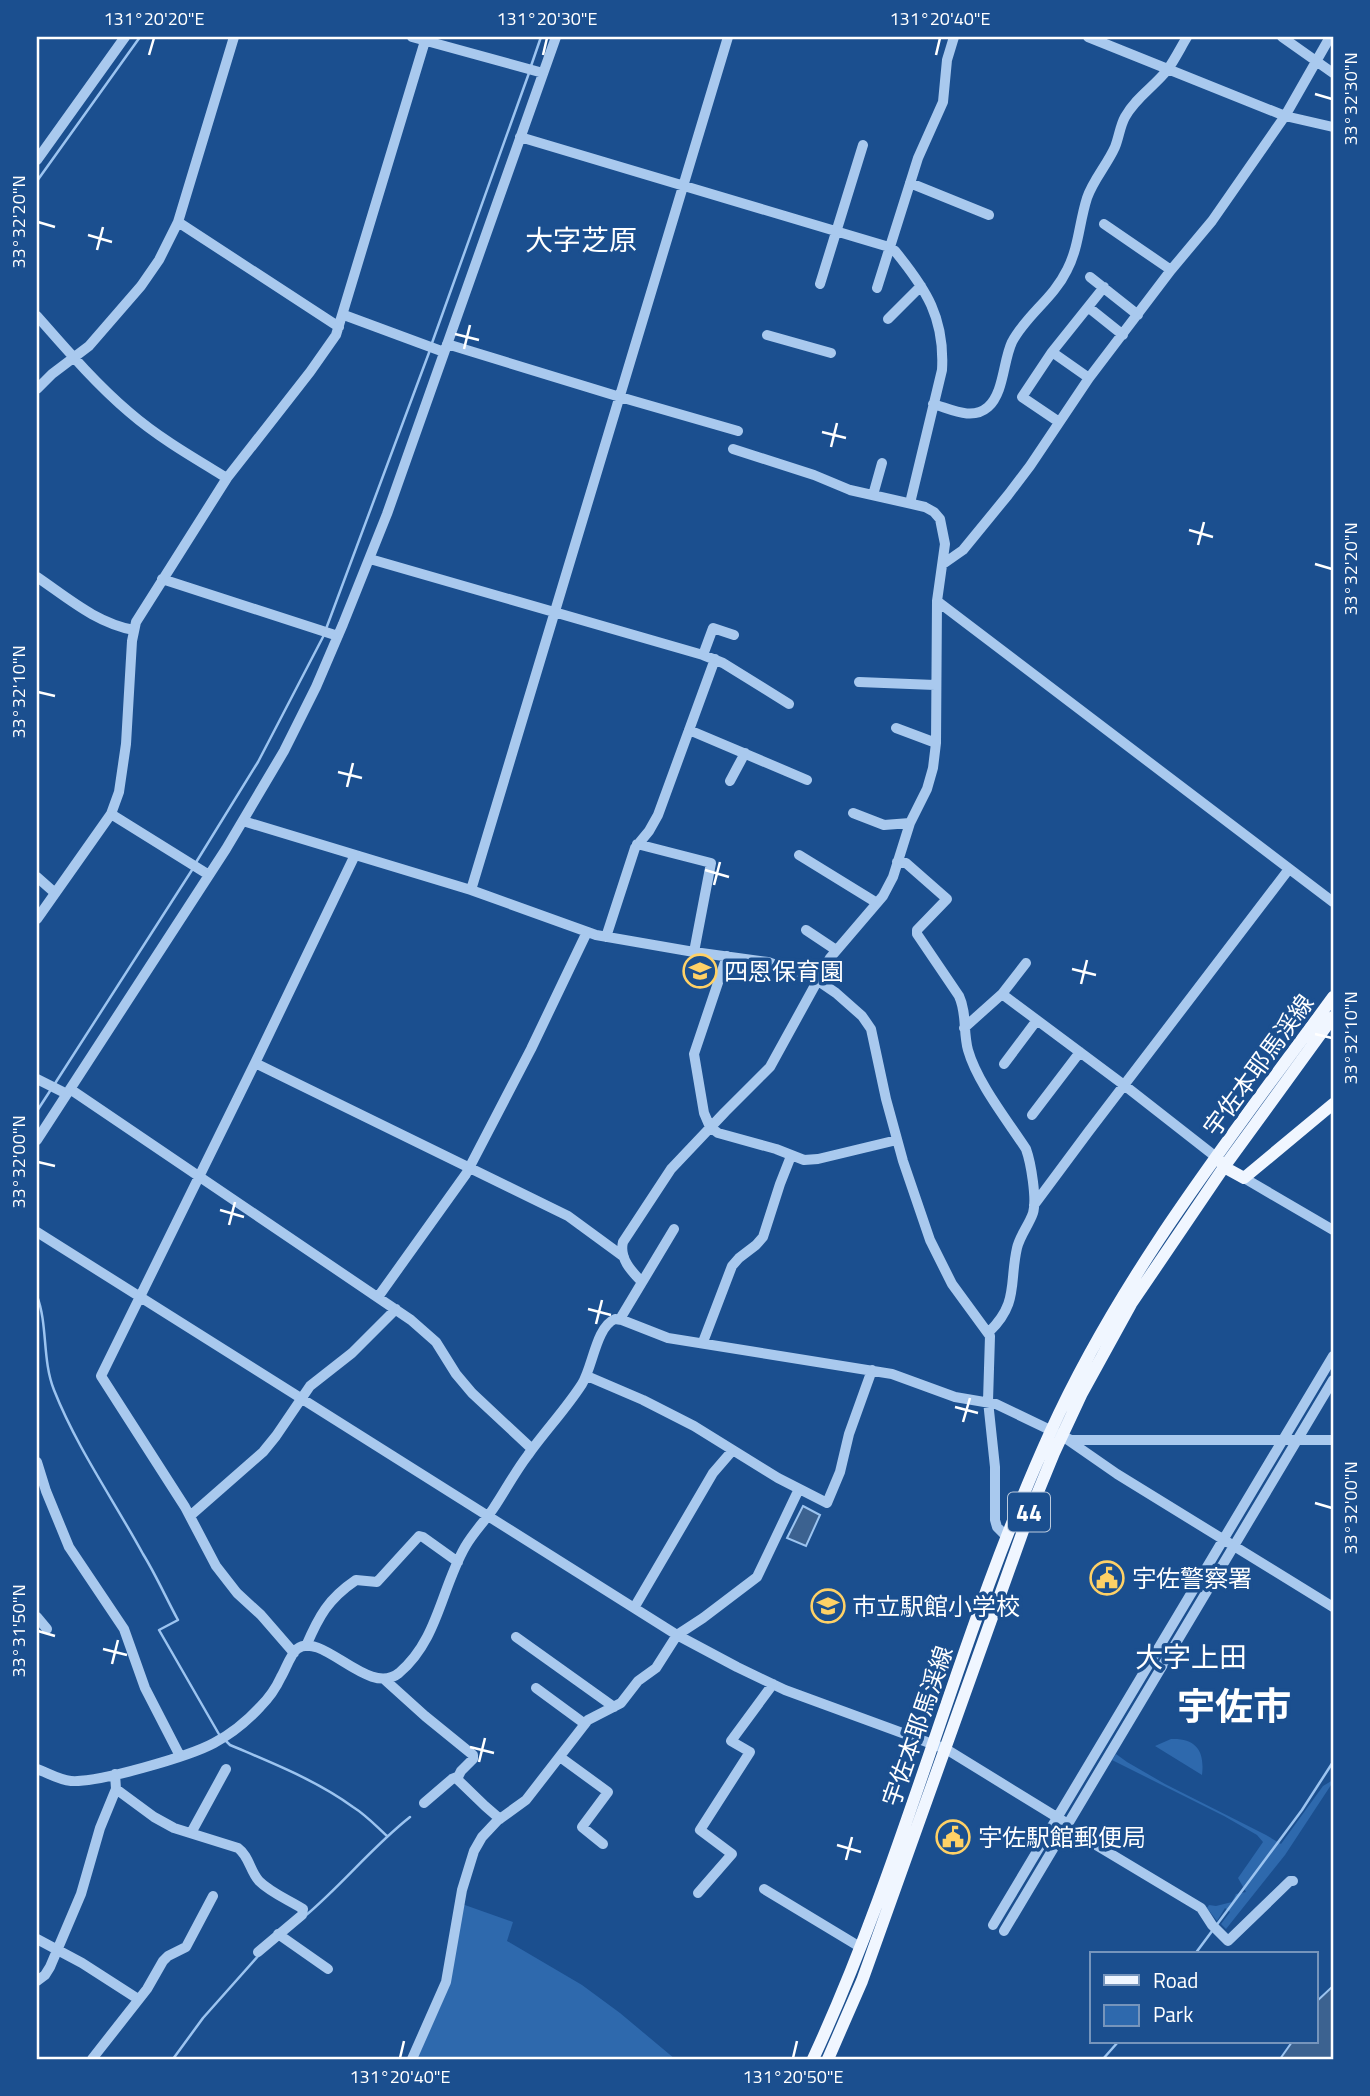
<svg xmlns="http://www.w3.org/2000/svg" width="1370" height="2096" viewBox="0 0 1370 2096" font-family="'Titillium Web','Noto Sans JP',sans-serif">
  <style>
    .green { fill: #2e69ad }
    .water { fill: #3c6290; stroke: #9cc4f0; stroke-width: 2 }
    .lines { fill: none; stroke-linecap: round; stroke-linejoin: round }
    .stream { stroke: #9cc4f0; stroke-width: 2.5 }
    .minor { stroke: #a9c9ee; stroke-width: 10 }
    .major { stroke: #f0f6ff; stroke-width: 12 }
    .ticks { fill: none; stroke: #fff; stroke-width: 2.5 }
    .labels { text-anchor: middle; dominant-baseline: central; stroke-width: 7; stroke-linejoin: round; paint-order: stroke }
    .shield { fill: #1b4f8f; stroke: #bbcadd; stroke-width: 2 }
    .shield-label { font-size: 23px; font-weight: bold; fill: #fff }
    .poi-label { font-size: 24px; fill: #fff; stroke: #1b4f8f; text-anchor: start }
    .street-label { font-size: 24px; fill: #fff; stroke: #1b4f8f }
    .quarter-label { font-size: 28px; fill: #fff; stroke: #1b4f8f }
    .town-label { font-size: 38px; font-weight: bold; fill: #fff; stroke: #1b4f8f }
    .neatline { fill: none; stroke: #fff; stroke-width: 2.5 }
    .ticks-label { font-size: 18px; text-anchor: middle; fill: #fff }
  </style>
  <rect width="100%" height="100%" fill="#1b4f8f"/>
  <path class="green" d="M1171 1739C1196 1738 1205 1751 1202 1775L1155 1746Z
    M1116 1754 1127 1762 1165 1784 1266 1835 1281 1844 1323 1786 1333 1780V1782L1285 1855 1226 1929 1221 1924 1230 1912 1225 1908 1217 1921 1207 1908 1209 1905 1216 1906 1232 1902 1236 1894 1246 1892 1238 1878 1263 1842 1257 1835 1224 1816 1112 1760Z
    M462 1904 513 1922 507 1941 582 1985 620 2013 675 2059H415L441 2005Z"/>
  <path class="water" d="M803 1506 820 1515 806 1546 787 1538Z
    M1333 1986V2059H1280L1292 2042H1316V2002Z"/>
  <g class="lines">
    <path class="stream" d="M531 66 541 37
      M37 181 140 37
      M432 343 529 73
      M326 629 430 350
      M195 864 258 762 324 635
      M54 1085 192 870
      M37 1111 50 1091
      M37 1296C48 1325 42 1360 54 1390 77 1448 113 1499 143 1554 156 1575 166 1598 178 1620L159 1630 220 1736
      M225 1740 230 1745C272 1763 316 1780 353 1807 366 1815 376 1826 387 1836
      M305 1916C342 1885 372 1847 410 1817
      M1195 1954 1302 1810 1333 1762
      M173 2059 203 2018 260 1954
      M1103 2059 1118 2042"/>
    <path class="minor" d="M412 37 543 73
      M1088 37 1285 116 1333 127
      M1282 37 1333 73
      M520 137 889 247 895 251C926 289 945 318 942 370L910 503
      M37 160 125 37
      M910 183 989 215
      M178 222 339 327
      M1104 224 1171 270
      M1090 277 1138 315
      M820 284 863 145
      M877 288 918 158 943 102 947 60 954 37
      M1088 307 1123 335
      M344 315 444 352
      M37 316C66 349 96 384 129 412 159 438 194 458 227 478
      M888 319 921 286
      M767 335 831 353
      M447 344 620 397 738 431
      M1052 352 1089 378
      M37 389 52 374 89 346 141 286 159 260 178 222 234 37
      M933 404C951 409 972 421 988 407 1004 393 1003 361 1012 342 1027 314 1053 299 1067 270 1079 247 1079 223 1087 198 1093 180 1107 165 1115 147 1119 137 1120 126 1125 117 1136 97 1155 86 1168 69 1175 59 1181 47 1187 37
      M1059 422 1022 397 1052 352 1104 287
      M873 495 882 463
      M370 559 703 655 723 663 789 704
      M943 564 963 550 1008 495 1030 466 1089 378 1171 270 1212 221 1285 116 1330 37
      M37 577C68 598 96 623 134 630
      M162 579 338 636
      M937 601 1333 902
      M703 655 713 628 734 635
      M859 682 935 685
      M896 728 936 743
      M689 730 807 780
      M730 781 745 753
      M853 813 884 825 910 823
      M111 814 209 875
      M243 821 471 890 596 935 694 952 768 962 817 980 836 993 862 1016 871 1029 886 1099 903 1161 930 1240 952 1284 990 1336 988 1401 995 1467V1520L997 1527 1006 1536
      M637 844 711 863 694 952
      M799 855 877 903
      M897 862 906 863 947 899 917 930V934L959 996C967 1013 963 1032 968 1050 977 1082 1007 1120 1026 1149 1031 1163 1037 1199 1033 1213 1029 1225 1020 1235 1017 1248 1009 1283 1019 1303 989 1332
      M37 877 55 893
      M471 890 728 37
      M37 919 111 814 119 792 126 744 132 641 136 622 227 478 310 372 336 335 425 41
      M806 930 836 950
      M606 937 635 848 649 831 658 815 715 659
      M727 956 694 1054 704 1113 710 1127 718 1133 776 1149 804 1160 818 1159 897 1140
      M1002 994 1124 1085 1216 1157
      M964 1028 1002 994 1026 963
      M255 1063 568 1216 624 1257
      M1004 1064 1037 1020
      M37 1079 67 1094
      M70 1089 411 1320 436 1342 456 1374 472 1393 532 1449
      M1032 1115 1080 1052
      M37 1140 226 849 284 751 316 687 343 624 387 514 556 37
      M1244 1178 1333 1230
      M1034 1205 1089 1131 1289 869
      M37 1232 677 1635 737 1667 785 1690 946 1749 1068 1824
      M642 1282C631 1271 619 1258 623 1242L671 1169 725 1112 770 1067 830 958 883 896 893 877 910 823 927 789 933 768 936 743 937 601 945 544 940 519 934 512 925 507 850 490 814 475 733 449
      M378 1297 466 1174 531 1049 587 932
      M620 1319 674 1229
      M703 1342 732 1266 739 1258 756 1245 763 1237 780 1184 791 1156
      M587 1376 643 1400 694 1426 778 1478 827 1503 840 1472 849 1434 872 1370
      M1068 1440 1117 1474 1333 1607
      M37 1462 46 1491 69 1547 124 1629 145 1688 180 1756
      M190 1516 263 1452 276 1436 310 1386 352 1353 396 1309
      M634 1608 713 1473 732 1451
      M37 1617 47 1629
      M516 1637 614 1707
      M306 1646C319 1616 328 1599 356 1580L377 1582 419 1536 423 1537 458 1562
      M294 1653 261 1615 237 1593 216 1566 185 1507 101 1376 255 1063 355 855
      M384 1679 425 1716 473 1755V1759L461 1771 457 1779 485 1806 500 1819
      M536 1688 585 1724
      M560 1757 608 1792 582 1827 603 1844
      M37 1769C48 1773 59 1780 71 1781 98 1783 190 1756 214 1743 231 1734 247 1721 260 1707 269 1698 276 1688 281 1677 286 1669 290 1655 297 1649 322 1630 368 1698 399 1673 438 1640 441 1589 465 1547 473 1533 484 1522 493 1509 505 1491 515 1472 528 1455 545 1431 566 1409 582 1384 593 1366 596 1327 615 1319L622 1320 668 1338 892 1374 955 1397 996 1404 1071 1440H1333
      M116 1789 154 1817 174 1828 238 1848C249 1856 250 1871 259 1881 271 1893 289 1900 303 1909L302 1915 258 1952
      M424 1803 452 1779 457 1777
      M1066 1827 1201 1908 1212 1925 1228 1941 1290 1881H1293
      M191 1833 226 1769
      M764 1889 860 1947
      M698 1893 732 1854 700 1830 750 1752 731 1741 773 1684
      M993 1925 1333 1356
      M1004 1931 1333 1380
      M278 1934 328 1969
      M37 1939 82 1963 138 1999
      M37 1981 45 1975 50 1967 81 1894 100 1828 116 1789 115 1774
      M92 2059 147 1989 163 1961 168 1956 186 1947 213 1896
      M412 2059 446 1982 462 1890 474 1851 482 1837 497 1821 526 1800 588 1720 621 1703 638 1681 656 1668 677 1635 703 1618 757 1577 799 1489"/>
    <path class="major" d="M1221 1162 1224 1167 1244 1178 1333 1104
      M813 2059C907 1856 958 1636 1050 1433 1122 1274 1231 1137 1333 997
      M828 2059 862 1981 1029 1514 1054 1453 1082 1393 1131 1304 1224 1167 1333 1017"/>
  </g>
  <path class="ticks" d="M149 55 154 38M543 55 547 38M936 55 940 38M1315 94 1332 99M38 222 55 227M88 235 112 242M97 250 103 227M455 334 479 340M464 349 470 325M822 432 846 438M831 447 837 423M1189 530 1213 537M1198 545 1204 522M1315 564 1332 569M38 692 55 696M338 772 362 778M347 787 353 763M705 870 729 877M714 885 720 862M1072 969 1096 975M1081 984 1087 960M1315 1034 1332 1038M38 1162 55 1166M220 1210 244 1217M229 1225 235 1202M588 1309 611 1315M596 1324 602 1300M955 1407 978 1413M963 1422 970 1398M1315 1503 1332 1508M38 1631 55 1636M103 1649 127 1655M112 1664 118 1640M470 1747 494 1753M479 1762 485 1738M837 1845 861 1852M846 1860 852 1837M400 2058 404 2041M793 2058 797 2041"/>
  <defs>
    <symbol id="school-ring" viewBox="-11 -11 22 22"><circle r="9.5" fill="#1b4f8f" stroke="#ffd166" stroke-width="1.5"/><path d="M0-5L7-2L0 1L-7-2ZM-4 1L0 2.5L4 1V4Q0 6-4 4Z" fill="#ffd166"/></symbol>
    <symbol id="civic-ring" viewBox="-11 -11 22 22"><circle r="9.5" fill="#1b4f8f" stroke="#ffd166" stroke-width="1.5"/><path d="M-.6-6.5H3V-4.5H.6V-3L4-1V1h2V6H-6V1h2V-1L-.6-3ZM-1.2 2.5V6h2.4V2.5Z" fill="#ffd166"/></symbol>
  </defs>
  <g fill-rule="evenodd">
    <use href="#school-ring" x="681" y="952" width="38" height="38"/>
    <use href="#civic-ring" x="1088" y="1559" width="38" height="38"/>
    <use href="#school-ring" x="809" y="1587" width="38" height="38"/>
    <use href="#civic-ring" x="934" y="1818" width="38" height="38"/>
  </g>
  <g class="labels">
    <rect class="shield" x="1008" y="1492.5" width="42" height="39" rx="5"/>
    <g class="shield-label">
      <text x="1029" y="1512">44</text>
    </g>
    <g class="poi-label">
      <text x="724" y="971">四恩保育園</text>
      <text x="1132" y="1578">宇佐警察署</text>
      <text x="852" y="1606">市立駅館小学校</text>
      <text x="978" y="1837">宇佐駅館郵便局</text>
    </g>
    <g class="street-label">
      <text transform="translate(1258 1065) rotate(-54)">宇佐本耶馬渓線</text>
      <text transform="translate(917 1726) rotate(-71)">宇佐本耶馬渓線</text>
    </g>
    <g class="quarter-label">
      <text x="581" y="239">大字芝原</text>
      <text x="1191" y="1656">大字上田</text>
    </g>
    <g class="town-label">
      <text x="1234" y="1706">宇佐市</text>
    </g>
  </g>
  <rect width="1370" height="2096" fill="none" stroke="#1b4f8f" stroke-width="77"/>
  <rect x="1090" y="1952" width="228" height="91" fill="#1b4f8f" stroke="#7695bc" stroke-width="2"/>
  <rect x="1104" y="1975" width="35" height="10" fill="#f0f6ff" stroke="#7695bc" stroke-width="2"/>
  <text x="1153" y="1988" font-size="21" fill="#ffffff">Road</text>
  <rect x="1104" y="2005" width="35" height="21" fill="#2e69ad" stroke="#7695bc" stroke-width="2"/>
  <text x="1153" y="2022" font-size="21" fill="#ffffff">Park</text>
  <rect x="38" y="38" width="1294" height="2020" class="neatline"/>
  <g class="ticks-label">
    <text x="154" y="25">131°20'20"E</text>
    <text x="547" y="25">131°20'30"E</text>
    <text x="940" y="25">131°20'40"E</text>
    <text transform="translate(1351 99) rotate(-90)" y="6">33°32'30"N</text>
    <text transform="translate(19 222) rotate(-90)" y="6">33°32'20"N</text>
    <text transform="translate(1351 569) rotate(-90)" y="6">33°32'20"N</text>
    <text transform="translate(19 692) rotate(-90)" y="6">33°32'10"N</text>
    <text transform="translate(1351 1038) rotate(-90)" y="6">33°32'10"N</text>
    <text transform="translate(19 1162) rotate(-90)" y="6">33°32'00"N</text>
    <text transform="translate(1351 1508) rotate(-90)" y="6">33°32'00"N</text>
    <text transform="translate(19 1631) rotate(-90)" y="6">33°31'50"N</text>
    <text x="400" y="2083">131°20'40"E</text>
    <text x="793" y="2083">131°20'50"E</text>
  </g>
</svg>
